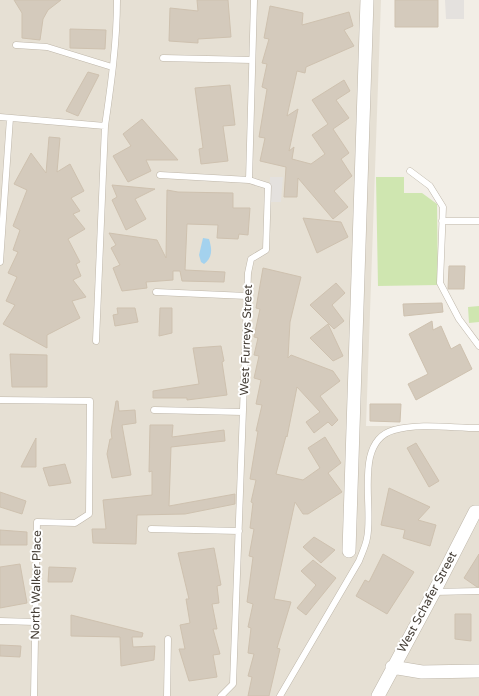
<svg xmlns="http://www.w3.org/2000/svg" width="479" height="696" viewBox="0 0 479 696" font-family="'Varela Round',sans-serif">
  <style>
    .residential { fill: #e6e0d4 }
    .green { fill: #cfe6b0 }
    .parking { fill: #e4e1de }
    .water { fill: #a4d2ee }
    .building { fill: #d4cabc; stroke: #cec1af }
    .lines { fill: none; stroke-linecap: round; stroke-linejoin: round }
    .service-casing { stroke: #beb6a9; stroke-width: 7 }
    .minor-casing { stroke: #beb6a9; stroke-width: 14 }
    .service { stroke: #fff; stroke-width: 6 }
    .minor { stroke: #fff; stroke-width: 13 }
    .labels { text-anchor: middle; dominant-baseline: central; stroke-width: 4; stroke-linejoin: round; paint-order: stroke }
    .street-label { font-size: 12px; fill: #453e36; stroke: #fff }
  </style>
  <rect width="100%" height="100%" fill="#f2eee6"/>
  <path class="residential" d="M0 0H381L366 426H479V696H0Z"/>
  <path class="green" d="M376 177H404V193H422L437 204 438 285 378 286Z
    M479 306V322L469 323 468 307Z"/>
  <path class="parking" d="M445 0H464V19H446Z
    M270 177H283L281 202H269Z"/>
  <path class="water" d="M203 238 209 239C212 249 213 257 204 264L201 262 199 255Z"/>
  <path class="building" d="M14 0H61L48 10 43 19 40 40 22 38V13Z
    M197 0H228L231 37 198 39V43L169 41 170 8 198 11Z
    M395 0H438V27H395Z
    M270 6 303 13 302 25 349 12 353 26 344 30 354 46 306 67 305 73 297 71 287 116 298 109 289 151 294 147 292 159 311 164 325 154 312 135 328 124 312 100 344 80 350 91 336 100 349 118 333 129 349 153 341 159 352 176 334 191 348 207 333 219 298 178 297 197H284L286 167 260 161 265 138 259 137 267 89 262 87 267 64 262 63 269 39 264 38Z
    M70 29 106 30 105 49 70 48Z
    M88 72 99 75 78 116 66 111Z
    M230 85 235 125 223 126 228 161 201 164 199 149 203 148 195 88Z
    M142 119 178 160H146L151 171 128 182 113 156 131 146 123 134Z
    M49 137 60 138 57 172 70 164 84 191 71 198 80 211 73 214 85 229 68 239 80 262 76 264 81 276 73 280 86 297 72 301 80 318 47 335V348L3 324 15 305 6 301 17 277 8 273 18 252 13 250 20 230 13 226 27 190 14 184 31 153 46 173Z
    M112 185 155 189 135 199 146 219 126 230 112 200 117 197Z
    M167 190 178 192 233 193V208H250L248 235 239 234 238 239 217 238 218 225 187 224 185 270 225 272 224 282 182 281 180 271H173V280L146 282 147 288 122 291 113 268 120 265 111 248 116 245 109 233 157 240 166 258Z
    M303 218 341 222 348 237 317 253Z
    M449 266H465L464 289H448Z
    M263 268 301 277 290 322 288 358 291 355 333 371 340 381 320 396 338 420 332 426 328 422 314 433 306 422 320 412 297 387 287 437 286 436 276 474 303 480 320 468 308 448 325 437 341 463 328 473 342 492 308 514H303L295 502 274 599 291 602 277 648 280 649 269 696H248L252 677 248 676 254 654 248 653 251 628 248 627 253 604 247 602 253 557 249 556 254 529 250 528 253 503 251 502 256 480 250 479 258 431H256L262 405 256 404 261 380 254 378 259 356 254 355 258 338 254 337 260 309 256 308Z
    M336 283 345 293 332 305 344 321 334 329 310 305Z
    M442 303 443 312 404 316 403 304Z
    M117 308H135L138 322 115 326 113 315 118 314Z
    M160 308H172V333L159 336Z
    M432 321 433 330 441 326 451 349 460 344 472 369 416 400 408 384 428 374 409 334Z
    M328 324 343 356 333 361 310 338Z
    M221 346 224 361 222 362 227 395 187 400V398H153V391L199 384 193 348Z
    M10 354 47 355V387H12Z
    M116 401H118L119 411 135 410 136 423 122 425 131 475 112 478 107 454 110 439H112L111 431Z
    M370 404H401L400 422 370 421Z
    M150 425H173L172 437 224 430 225 441 171 447 169 506 235 494V504L185 514 137 515 136 544 93 543 92 529H106L103 500 152 495V471L149 472Z
    M36 438V467H21Z
    M416 443 439 481 429 487 407 448Z
    M65 464 71 483 49 486 43 468Z
    M389 488 430 507 418 520 436 525 430 546 403 538 405 530 381 525Z
    M0 492 26 501 22 514 0 507Z
    M0 530 27 532V545H0Z
    M314 537 335 550 321 563 303 547Z
    M214 548 221 585 217 586 219 603 212 604 217 629H213L220 654 213 655 217 677 189 681 179 649H185L180 625 190 623 186 599H189L178 553Z
    M383 554 414 572 387 614 356 596 365 580 369 582Z
    M479 554V587H477L464 578Z
    M313 560 336 578 306 615 297 608 316 585 301 571Z
    M20 564 27 603 0 608V567Z
    M49 567 76 568 72 582H48Z
    M455 614H471V641L455 639Z
    M71 615 143 633 142 637H132L133 647 155 646 154 660 121 666 120 637 71 636Z
    M0 645 21 646 20 657 0 656Z"/>
  <g class="lines">
    <defs>
      <path id="service" d="M16 45 47 47 112 67
        M163 58 252 60
        M0 117 105 126
        M410 171 430 186 443 207 440 283 459 319 479 346
        M160 175 249 180
        M442 221H479
        M0 262 10 118
        M156 292 247 296
        M96 341 105 126C111 85 117 42 117 0
        M0 400 90 401 89 514 75 523 37 522 34 696
        M154 410 243 412
        M151 529 239 531
        M434 592 479 591
        M0 621 35 622
        M167 696 168 639
        M221 696 233 684 248 273 251 259 266 250 268 186 249 180 254 0
        M280 696 359 561C362 553 366 545 367 538 374 507 353 441 394 430 420 423 452 428 479 428"/>
      <path id="minor" d="M349 551 367 0
        M392 667 422 672 479 671
        M378 696 434 592 475 512H479"/>
    </defs>
    <use href="#service" class="service-casing"/>
    <use href="#minor" class="minor-casing"/>
    <use href="#service" class="service"/>
    <use href="#minor" class="minor"/>
  </g>
  <g class="labels">
    <g class="street-label">
      <text transform="translate(246 340) rotate(-88)">West Furreys Street</text>
      <text transform="translate(36 585) rotate(-89)">North Walker Place</text>
      <text transform="translate(427 602) rotate(-62)">West Schafer Street</text>
    </g>
  </g>
</svg>
